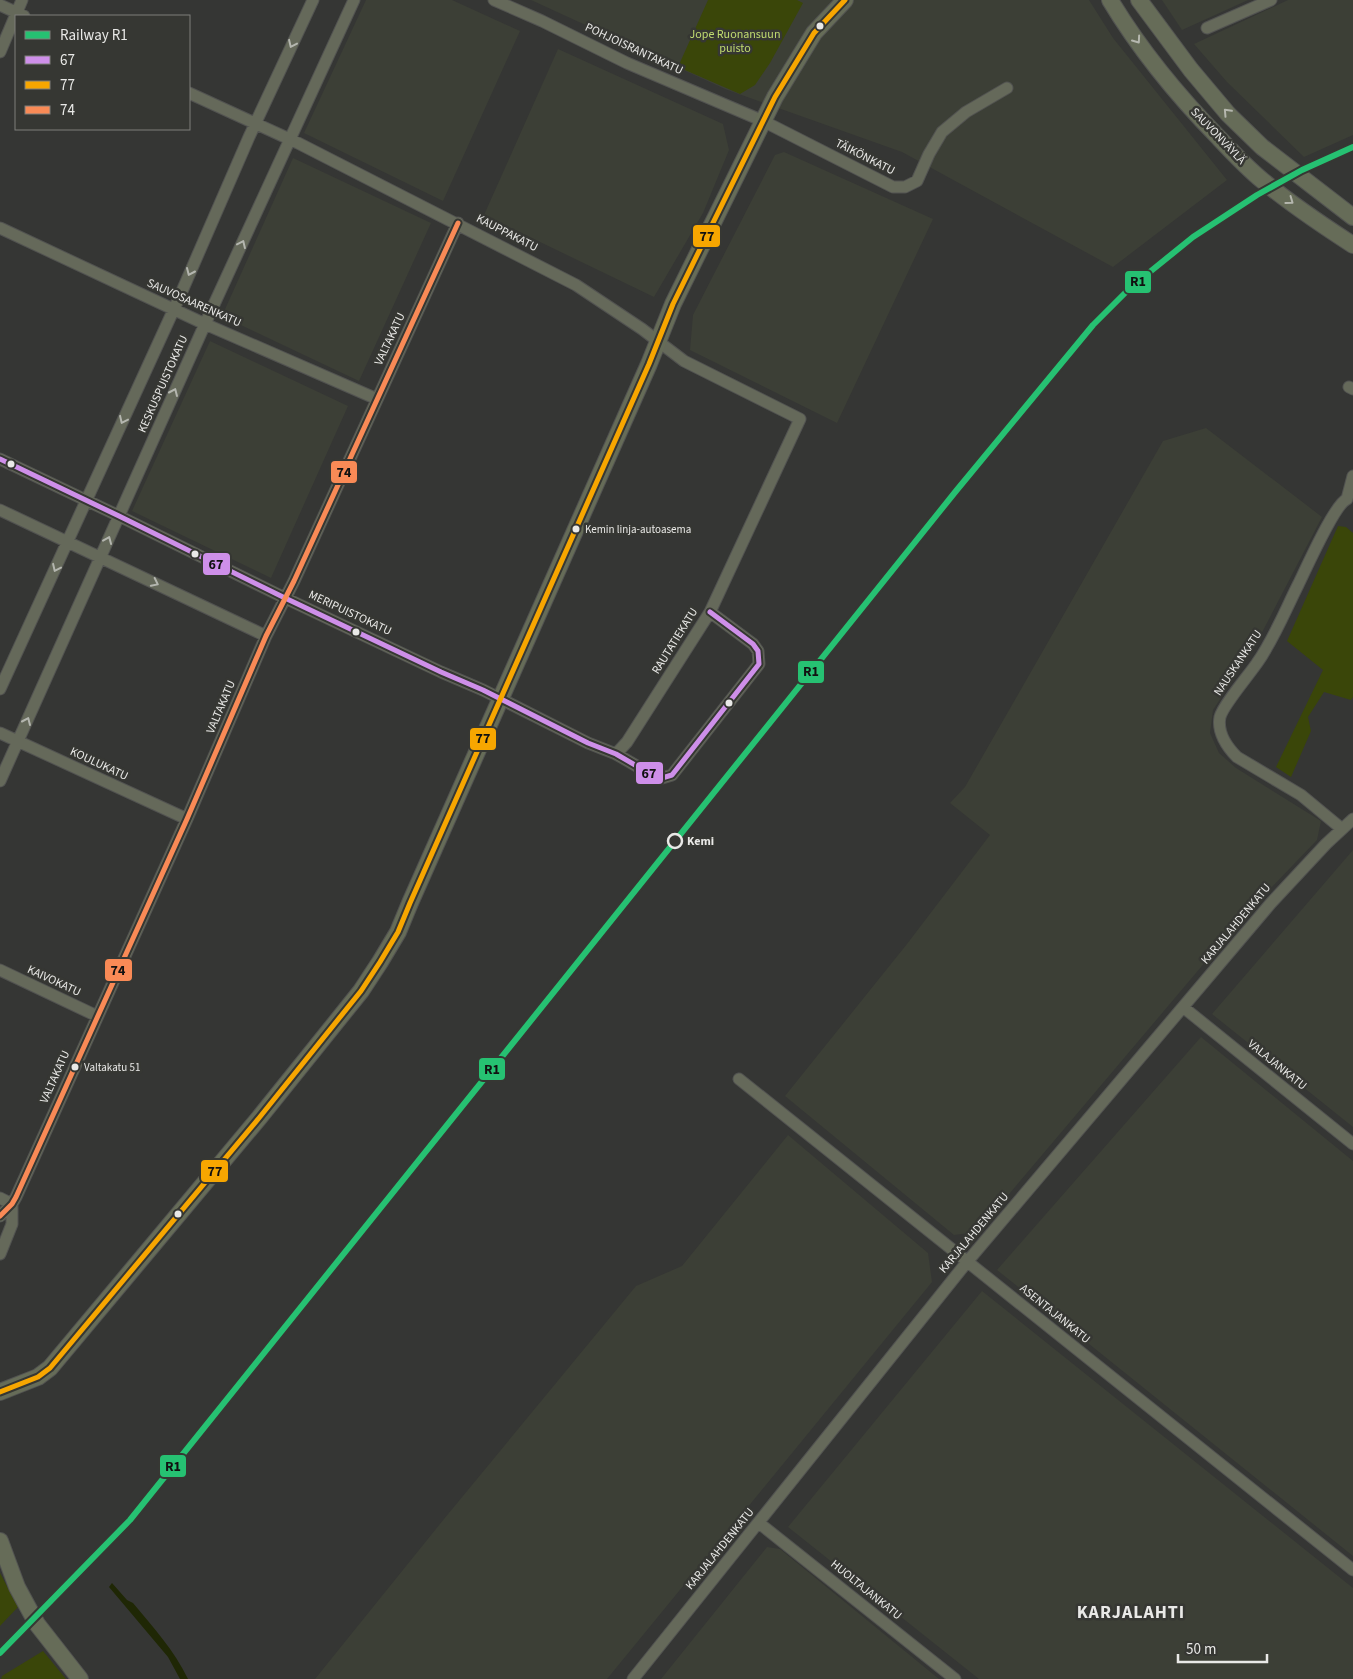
<svg xmlns="http://www.w3.org/2000/svg" width="1353" height="1679" viewBox="0 0 1353 1679" font-family="'Source Sans 3',sans-serif">
  <style>
    .built { fill: #3c3f36 }
    .green { fill: #3a4609 }
    .water { fill: #1f2705 }
    .lines { fill: none; stroke-linecap: round; stroke-linejoin: round }
    .street-casing { stroke: #525351; stroke-width: 13 }
    .secondary-casing { stroke: #525351; stroke-width: 18 }
    .street { stroke: #65695a; stroke-width: 11 }
    .secondary { stroke: #666c58; stroke-width: 16 }
    .bus-1-casing { stroke: #363733; stroke-width: 9 }
    .bus-2-casing { stroke: #363733; stroke-width: 9 }
    .bus-3-casing { stroke: #363733; stroke-width: 9 }
    .bus-1 { stroke: #ce8fe9; stroke-width: 5 }
    .bus-2 { stroke: #f7a600; stroke-width: 5 }
    .bus-3 { stroke: #f98a56; stroke-width: 5 }
    .rail-1-casing { stroke: #363733; stroke-width: 10 }
    .rail-1 { stroke: #26c172; stroke-width: 6 }
    .oneway { stroke: #b5b7ae }
    .oneway2 { stroke: #b4b6af }
    .bus-dot { fill: #e9e9e7; stroke: #363733; stroke-width: 2 }
    .stop-dot { fill: #363733; stroke: #e9e9e7; stroke-width: 2.5 }
    .labels { text-anchor: middle; dominant-baseline: central; stroke-width: 5; stroke-linejoin: round; paint-order: stroke }
    .bus-label { font-size: 11px; fill: #e9e9e7; stroke: #363733; text-anchor: start }
    .park-label { font-size: 12px; fill: #c0db70; stroke: #363733 }
    .street-label { font-size: 12px; fill: #e9e9e7; stroke: #363733 }
    .stop-label { font-size: 12px; font-weight: bold; fill: #e9e9e7; stroke: #363733; text-anchor: start }
    .district-label { font-size: 18px; font-weight: bold; letter-spacing: 1px; fill: #e9e9e7; stroke: #363733 }
    .line-badge { stroke: #363733; stroke-width: 2 }
    .pale-badge-label { font-size: 14px; text-anchor: middle; font-weight: bold; fill: #111 }
  </style>
  <rect width="100%" height="100%" fill="#353634"/>
  <path class="built" d="M366 0H452L520 31 443 201 304 133Z
    M531 0H1089L1113 38 1227 180 1113 267 902 152 725 89Z
    M1162 0H1248L1182 30Z
    M1288 0H1353V135L1304 157 1227 82 1194 44Z
    M558 49 723 124 729 150 703 213 654 297 484 215Z
    M784 152 933 219 837 423 690 350 693 315 775 155Z
    M293 158 431 223 359 381 222 316Z
    M210 341 348 406 271 578 132 511Z
    M1206 428 1322 517 1255 646 1213 710 1210 733 1219 753 1236 768 1321 821 1317 840 1245 915 977 1232 954 1235 785 1096 907 944 990 835 950 803 965 787 1163 441Z
    M1353 850V1127L1212 1014Z
    M1201 1037 1353 1161V1556L997 1270Z
    M788 1135 928 1253 932 1282 607 1679H315L444 1519 636 1286 682 1266Z
    M982 1291 1353 1588V1679H979L788 1527Z
    M767 1547 780 1549 939 1679H661Z"/>
  <path class="green" d="M708 0H797L803 3 770 63 755 85 740 94 678 67Z
    M1338 526 1346 527 1353 533V697L1351 700 1324 692 1308 717 1311 731 1291 777 1276 767 1323 670 1287 641Z
    M0 1573 18 1607 0 1626Z
    M43 1651 66 1679H1L2 1676Z"/>
  <path class="water" d="M112 1583 127 1600 133 1603C153 1627 174 1650 188 1679H180L168 1657 109 1587Z"/>
  <g class="lines">
    <defs>
      <path id="street" d="M494 0 542 21 627 63 763 121 893 187H905L917 181 929 154 942 132 966 112 1007 88
        M0 5 24 16
        M1207 28 1271 0
        M0 52 22 0
        M189 93 298 143 576 285 642 329 684 361 800 419 710 612 627 742 616 754
        M0 228 205 324 377 399
        M1349 387 1353 389
        M0 459 119 516 285 598 441 672 483 690 588 743 616 754 654 776 662 778 672 775 759 664 758 651 753 644 710 612
        M1347 499 1353 476
        M0 510 266 636
        M0 689 179 298 249 137 313 0
        M0 733 187 819
        M0 781 205 324 354 0
        M1342 829 1301 795 1237 757C1227 747 1217 732 1220 717 1223 705 1249 675 1257 663 1274 639 1285 611 1298 585 1306 569 1334 505 1347 499
        M0 970 97 1016
        M1183 1007 1353 1144
        M739 1079 1353 1570
        M0 1198 12 1204
        M0 1216 12 1204 16 1197 187 819 266 636 294 581 458 223
        M0 1254 12 1224V1204
        M759 1523 955 1679
        M633 1679 967 1262 1271 903 1326 844 1353 819"/>
      <path id="secondary" d="M1110 0C1140 50 1178 96 1219 138 1233 153 1247 168 1263 181 1291 204 1322 225 1353 245
        M1139 0 1191 70 1228 114 1262 147 1353 217
        M0 1392 38 1377 50 1368 259 1118 361 991 380 962 398 932 410 903 649 364 673 304 775 97 814 33 845 0
        M0 1541 17 1587 37 1624 80 1679"/>
    </defs>
    <use href="#street" class="street-casing"/>
    <use href="#secondary" class="secondary-casing"/>
    <use href="#street" class="street"/>
    <use href="#secondary" class="secondary"/>
    <defs>
      <path id="bus-1" d="M0 459 119 516 285 598 441 672 483 690 588 743 616 754 654 776 662 778 672 775 759 664 758 651 753 644 710 612"/>
      <path id="bus-2" d="M0 1392 38 1377 50 1368 259 1118 361 991 380 962 398 932 410 903 649 364 673 304 775 97 814 33 845 0"/>
      <path id="bus-3" d="M0 1216 12 1204 16 1197 187 819 266 636 294 581 458 223"/>
    </defs>
    <use href="#bus-1" class="bus-1-casing"/>
    <use href="#bus-2" class="bus-2-casing"/>
    <use href="#bus-3" class="bus-3-casing"/>
    <use href="#bus-1" class="bus-1"/>
    <use href="#bus-2" class="bus-2"/>
    <use href="#bus-3" class="bus-3"/>
    <defs>
      <path id="rail-1" d="M0 1653 130 1520 956 491 1093 325 1130 288 1193 237 1257 195 1302 170 1353 147"/>
    </defs>
    <use href="#rail-1" class="rail-1-casing"/>
    <use href="#rail-1" class="rail-1"/>
  </g>
  <defs><path id="oneway-chevron" d="M-2-3.5L2.5 0L-2 3.5" fill="none" stroke-width="1.6" stroke-linecap="round" stroke-linejoin="round" transform="scale(1.25)"/></defs>
  <g class="oneway">
    <use href="#oneway-chevron" transform="translate(1137 40) rotate(55)"/>
    <use href="#oneway-chevron" transform="translate(1227 112) rotate(-133)"/>
    <use href="#oneway-chevron" transform="translate(1290 201) rotate(36)"/>
  </g>
  <g class="oneway2">
    <use href="#oneway-chevron" transform="translate(292 44) rotate(115)"/>
    <use href="#oneway-chevron" transform="translate(242 244) rotate(-65)"/>
    <use href="#oneway-chevron" transform="translate(190 272) rotate(114)"/>
    <use href="#oneway-chevron" transform="translate(174 392) rotate(-66)"/>
    <use href="#oneway-chevron" transform="translate(123 420) rotate(115)"/>
    <use href="#oneway-chevron" transform="translate(108 540) rotate(-67)"/>
    <use href="#oneway-chevron" transform="translate(56 568) rotate(115)"/>
    <use href="#oneway-chevron" transform="translate(155 583) rotate(26)"/>
    <use href="#oneway-chevron" transform="translate(27 721) rotate(-66)"/>
  </g>
  <g class="bus-dot">
    <circle cx="820" cy="26" r="4.5"/>
    <circle cx="11" cy="464" r="4.5"/>
    <circle cx="576" cy="529" r="4.5"/>
    <circle cx="195" cy="554" r="4.5"/>
    <circle cx="356" cy="632" r="4.5"/>
    <circle cx="729" cy="703" r="4.5"/>
    <circle cx="75" cy="1067" r="4.5"/>
    <circle cx="178" cy="1214" r="4.5"/>
  </g>
  <circle class="stop-dot" cx="675" cy="841" r="7"/>
  <g class="labels">
    <g class="bus-label">
      <text x="585" y="529">Kemin linja-autoasema</text>
      <text x="84" y="1067">Valtakatu 51</text>
    </g>
    <g class="park-label">
      <text x="735" y="34">Jope Ruonansuun<tspan x="735" dy="14">puisto</tspan></text>
    </g>
    <g class="street-label">
      <text transform="translate(634 49) rotate(25)">POHJOISRANTAKATU</text>
      <text transform="translate(1218 136) rotate(46)">SAUVONVÄYLÄ</text>
      <text transform="translate(865 157) rotate(27)">TÄIKÖNKATU</text>
      <text transform="translate(507 233) rotate(27)">KAUPPAKATU</text>
      <text transform="translate(194 303) rotate(24)">SAUVOSAARENKATU</text>
      <text transform="translate(390 339) rotate(-65)">VALTAKATU</text>
      <text transform="translate(163 384) rotate(-66)">KESKUSPUISTOKATU</text>
      <text transform="translate(350 613) rotate(25)">MERIPUISTOKATU</text>
      <text transform="translate(675 641) rotate(-58)">RAUTATIEKATU</text>
      <text transform="translate(1238 663) rotate(-56)">NAUSKANKATU</text>
      <text transform="translate(221 707) rotate(-67)">VALTAKATU</text>
      <text transform="translate(99 764) rotate(25)">KOULUKATU</text>
      <text transform="translate(1236 924) rotate(-50)">KARJALAHDENKATU</text>
      <text transform="translate(54 981) rotate(25)">KAIVOKATU</text>
      <text transform="translate(1277 1065) rotate(39)">VALAJANKATU</text>
      <text transform="translate(55 1077) rotate(-66)">VALTAKATU</text>
      <text transform="translate(974 1233) rotate(-50)">KARJALAHDENKATU</text>
      <text transform="translate(1055 1314) rotate(39)">ASENTAJANKATU</text>
      <text transform="translate(720 1549) rotate(-51)">KARJALAHDENKATU</text>
      <text transform="translate(866 1590) rotate(39)">HUOLTAJANKATU</text>
    </g>
    <g class="stop-label">
      <text x="687" y="841">Kemi</text>
    </g>
    <g class="district-label">
      <text x="1131" y="1612">KARJALAHTI</text>
    </g>
  </g>
  <g class="line-badge">
    <rect x="692" y="224" width="29" height="24" rx="5" fill="#f7a600"/>
    <rect x="1124" y="270" width="28" height="24" rx="5" fill="#26c172"/>
    <rect x="330" y="460" width="28" height="24" rx="5" fill="#f98a56"/>
    <rect x="202" y="552" width="29" height="24" rx="5" fill="#ce8fe9"/>
    <rect x="797" y="660" width="28" height="24" rx="5" fill="#26c172"/>
    <rect x="469" y="727" width="28" height="24" rx="5" fill="#f7a600"/>
    <rect x="635" y="761" width="29" height="24" rx="5" fill="#ce8fe9"/>
    <rect x="104" y="958" width="29" height="24" rx="5" fill="#f98a56"/>
    <rect x="478" y="1057" width="28" height="24" rx="5" fill="#26c172"/>
    <rect x="200" y="1159" width="29" height="24" rx="5" fill="#f7a600"/>
    <rect x="159" y="1454" width="28" height="24" rx="5" fill="#26c172"/>
  </g>
  <g class="pale-badge-label">
    <text x="707" y="241">77</text>
    <text x="1138" y="286">R1</text>
    <text x="344" y="477">74</text>
    <text x="216" y="569">67</text>
    <text x="811" y="676">R1</text>
    <text x="483" y="743">77</text>
    <text x="649" y="778">67</text>
    <text x="118" y="975">74</text>
    <text x="492" y="1074">R1</text>
    <text x="215" y="1176">77</text>
    <text x="173" y="1471">R1</text>
  </g>
  <rect x="15" y="15" width="175" height="115" fill="#363733" stroke="#7e7e7b"/>
  <rect x="25" y="31" width="25" height="8" fill="#26c172" stroke="#7e7e7b"/>
  <text x="60" y="40" font-size="15" fill="#e9e9e7">Railway R1</text>
  <rect x="25" y="56" width="25" height="8" fill="#ce8fe9" stroke="#7e7e7b"/>
  <text x="60" y="65" font-size="15" fill="#e9e9e7">67</text>
  <rect x="25" y="81" width="25" height="8" fill="#f7a600" stroke="#7e7e7b"/>
  <text x="60" y="90" font-size="15" fill="#e9e9e7">77</text>
  <rect x="25" y="106" width="25" height="8" fill="#f98a56" stroke="#7e7e7b"/>
  <text x="60" y="115" font-size="15" fill="#e9e9e7">74</text>
  <path d="M1178 1654v8h89v-8" fill="none" stroke="#e9e9e7" stroke-width="2.5"/>
  <text x="1186" y="1654" font-size="15" fill="#e9e9e7" stroke="#363733" stroke-width="4" paint-order="stroke">50 m</text>
</svg>
